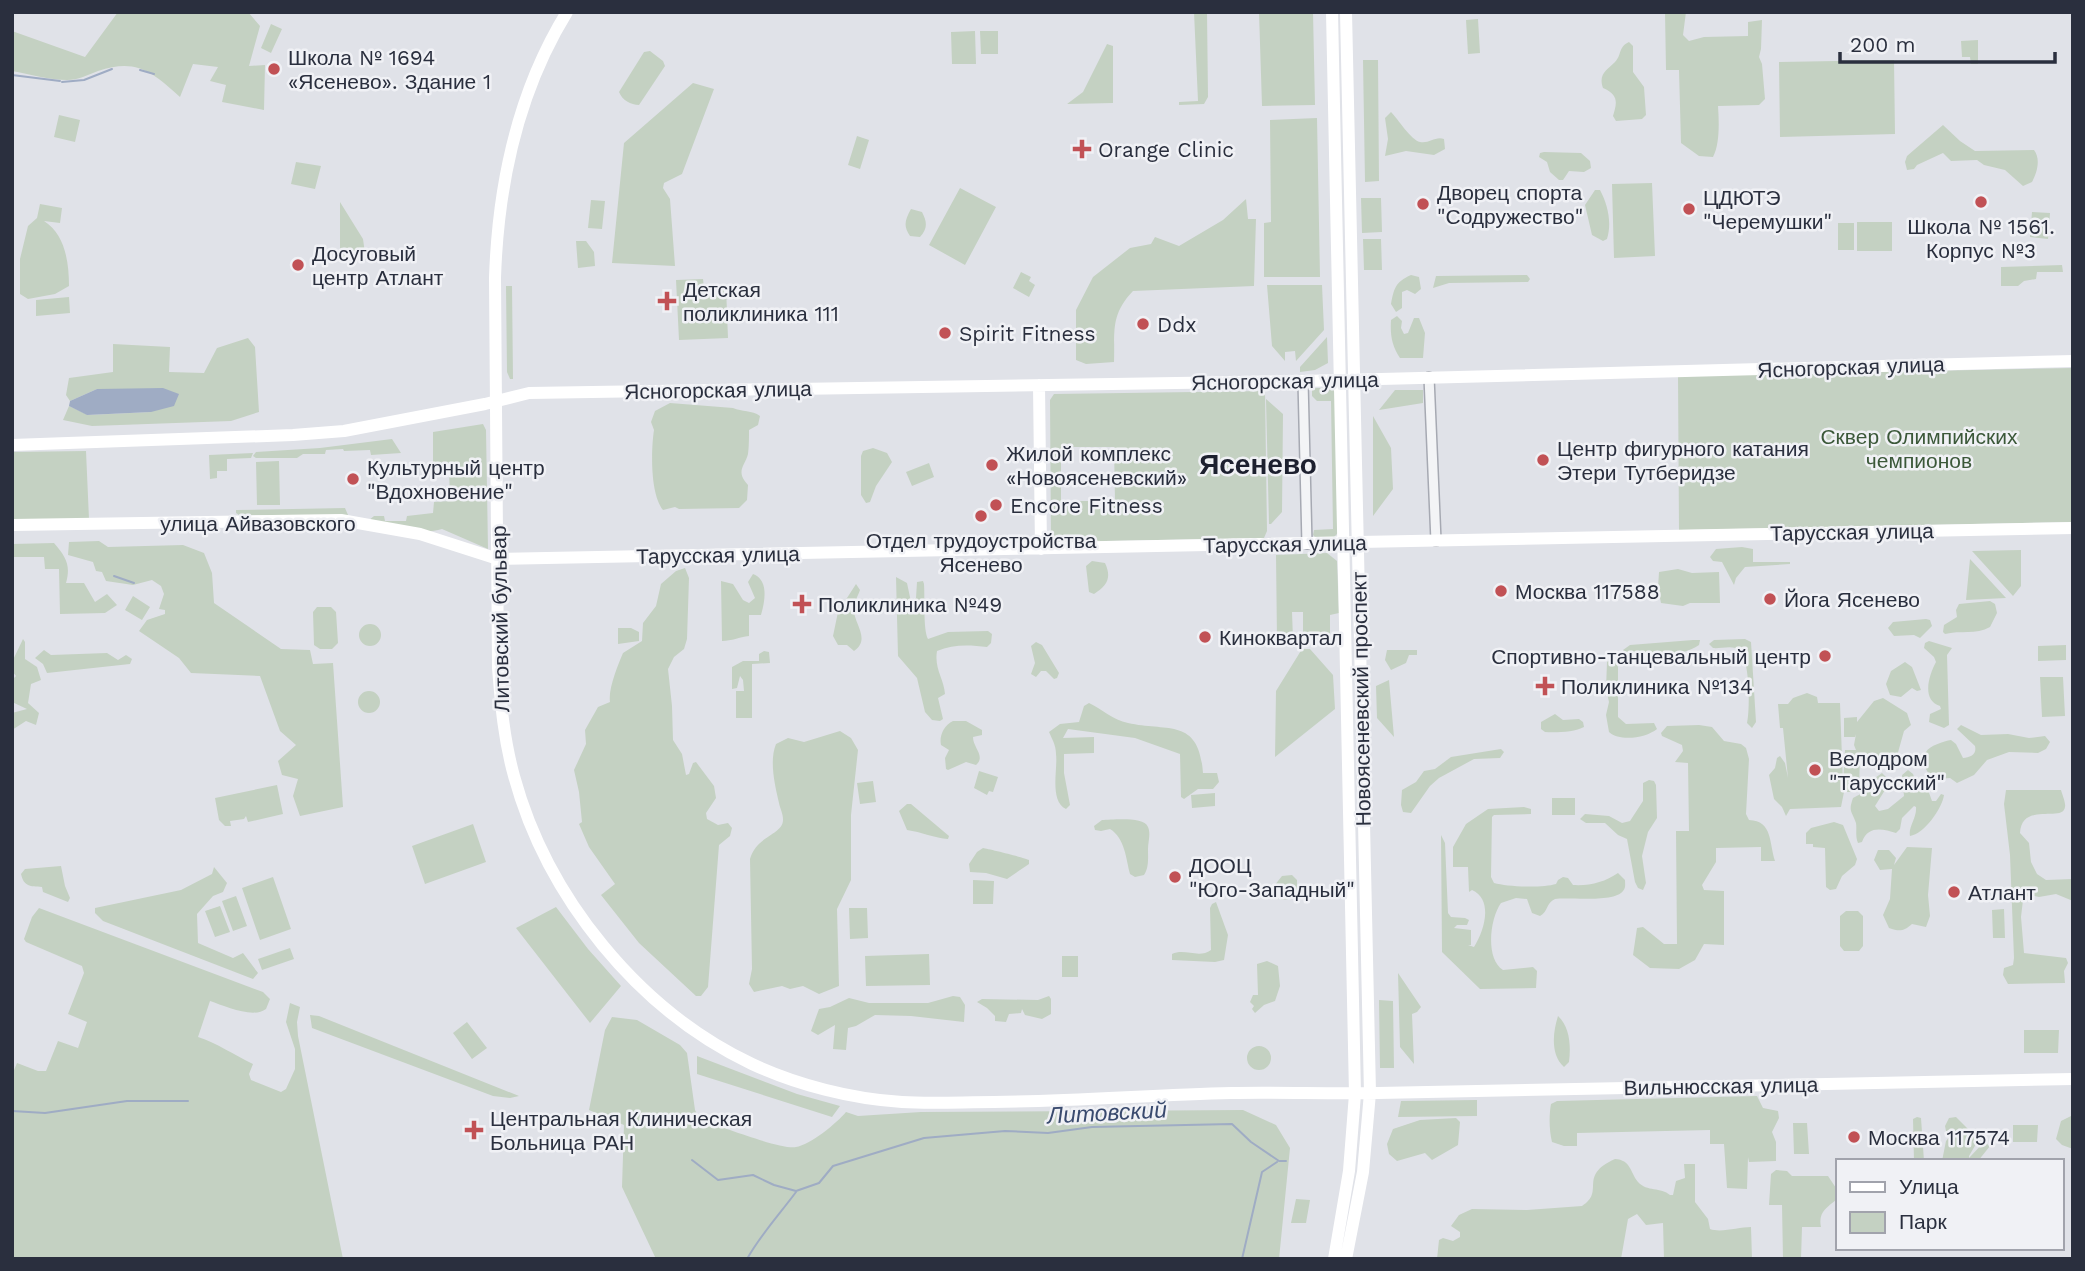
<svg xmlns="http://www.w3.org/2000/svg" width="2085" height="1271" viewBox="0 0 2085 1271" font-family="'Work Sans',sans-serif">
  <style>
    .green { fill: #c4d1c2; fill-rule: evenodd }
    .water { fill: #9facc4 }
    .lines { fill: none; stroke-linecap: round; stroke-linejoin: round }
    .stream { stroke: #9facc4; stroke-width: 2 }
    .street-casing { stroke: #a6a9b2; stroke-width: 12 }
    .street { stroke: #f3f4f6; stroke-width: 9 }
    .secondary { stroke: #fff; stroke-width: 12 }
    .poi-dot { fill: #c15155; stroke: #f0f1f5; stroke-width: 2.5 }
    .labels { text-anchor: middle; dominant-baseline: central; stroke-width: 5; stroke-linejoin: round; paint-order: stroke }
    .poi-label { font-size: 21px; fill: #2a2f3e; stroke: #f0f1f5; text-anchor: start }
    .street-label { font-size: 21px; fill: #2a2f3e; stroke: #f0f1f5 }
    .park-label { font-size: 21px; fill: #3b5839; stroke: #f0f1f5 }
    .water-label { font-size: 23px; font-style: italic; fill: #394a6e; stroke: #f0f1f5 }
    .district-label { font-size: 28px; font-weight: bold; fill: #1d202f; stroke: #f0f1f5 }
  </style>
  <rect width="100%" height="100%" fill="#e0e2e8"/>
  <path class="green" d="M118 12H248L260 26 249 66 265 65 264 110 222 102 226 85 210 81 218 67 193 64 180 97C152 72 137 58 98 71 88 75 78 80 67 80 49 80 30 74 12 71V31L85 57Z
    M1194 12H1207L1208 97 1204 104 1179 105V102L1198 101Z
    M1259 12H1313L1315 105 1262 106Z
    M1665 12H1686L1683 35 1689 41 1704 37 1748 36V22L1762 20 1761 49 1759 57 1762 64 1765 99 1759 105 1718 106C1719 121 1720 144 1713 157L1699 156 1681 143 1679 70H1666Z
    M1478 19 1480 53 1468 54 1466 20Z
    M271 24 282 29 271 53 261 48Z
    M975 31 976 64H952L951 32Z
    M980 31H998V54H981Z
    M1978 40V64H1971L1970 57H1962L1961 41Z
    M1629 42 1633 46V72L1644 87 1646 115 1642 119 1616 121 1613 116C1617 103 1619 95 1603 88 1598 74 1607 70 1615 62 1622 55 1618 47 1629 42Z
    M1107 44 1113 46V103L1067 104 1083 92Z
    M650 51 663 61 665 66 639 105C631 105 622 100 619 92L644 52Z
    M1363 60H1378L1379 181 1365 182Z
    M1894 60 1895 134 1780 137 1779 62Z
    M693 83 714 89 682 174 664 183 663 188 670 199 675 266 612 263 624 143Z
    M1391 112C1398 119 1411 140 1420 142 1429 144 1435 136 1444 139L1445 149 1434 155 1406 151 1385 156 1388 139 1385 118Z
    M59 115 80 120 75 142 54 137Z
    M1317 118 1320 277H1264V223L1271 222 1270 120Z
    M1943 125 1960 141 1975 151 2034 150C2041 159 2037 173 2032 182L2023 186 2005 170 1984 165 1977 160 1951 161 1943 153 1917 165 1914 169 1907 170 1905 162 1907 156Z
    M857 136 869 140 860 169 848 165Z
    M1544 152 1581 153 1590 161 1591 168 1584 172 1569 171 1563 180H1559L1550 172 1547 162 1539 157 1540 153Z
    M296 162 321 166 315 189 291 184Z
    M1652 183 1655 256 1614 258 1612 184Z
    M960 188 996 207 965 265 929 245Z
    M1595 190H1600C1608 205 1612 223 1607 239L1603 241 1592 235 1585 205Z
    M1361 198H1381L1382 232 1362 233Z
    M1246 199 1248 219H1256L1254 286 1133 291C1110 315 1115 332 1114 362L1086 364 1076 360V310L1093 277 1130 248 1151 244 1155 237 1179 246 1223 220Z
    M591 200 605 201 602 229 588 228Z
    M340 202 363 239 366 260H340Z
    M40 204 62 208 60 223 44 221C65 234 69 262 69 286L55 294 28 299 20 294V259L28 226 37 218Z
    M911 209 922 212C927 222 928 228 920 237L910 236C903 226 905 220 911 209Z
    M2032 212 2050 213 2048 239 2030 237Z
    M1857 222H1892V251H1857Z
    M1838 223H1854V250H1838Z
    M1363 239H1381L1382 270H1364Z
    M576 241H586L594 252 595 266 578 268Z
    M2062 265 2063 272H2037L2036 279 2024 281 2018 286H2001V267Z
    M1021 272 1031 277 1029 281 1035 285 1029 297 1013 288Z
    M1411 275 1419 277 1421 289 1415 294 1407 290 1402 292V308L1396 312 1391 304C1394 289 1395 282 1411 275Z
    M1527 275 1530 279 1528 282 1449 283 1433 288 1436 276Z
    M703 279 704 288 726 287 728 338 679 340 676 280Z
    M1267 285H1322L1324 330 1296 361 1295 351 1285 352V361L1272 346Z
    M506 286H512L513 379H510L507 372Z
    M69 297 70 313 36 316V300Z
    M1397 316 1402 321 1401 328 1404 334 1408 333 1414 318H1419L1425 333 1423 358H1400C1392 346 1390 335 1391 320Z
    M1327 337 1328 363 1315 370 1300 372V367Z
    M248 338 255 347 259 412 231 421 92 426 63 420 69 406 88 415 151 412 97 389 70 401 66 395 69 378 113 372V344L170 347 169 372 204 373 217 348Z
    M2073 368V522L1679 530 1678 376Z
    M1312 388H1331L1335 392 1338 533 1332 539H1317L1313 535 1314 530 1333 529 1331 401H1317L1312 396Z
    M1395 390H1423V403L1379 410Z
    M1265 391 1267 531 1264 538 1051 542 1050 400 1054 394ZM1061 447H1114L1115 501H1061Z
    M1266 399 1283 414 1282 512 1271 524H1269Z
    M670 403 733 408C742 412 752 410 760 416L758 425 749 430C749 438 749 446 748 454 745 466 735 471 748 485L747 500 739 508 679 509 675 507 663 510C650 494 651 450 654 430L651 422 655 411Z
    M1373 416 1391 448 1393 489 1373 516Z
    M483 424 486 430 488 549 442 529C420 536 390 525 368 521L374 516H384L385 521H406L407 516 433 513 434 502 450 501 449 467H433V432Z
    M392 439 401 453 371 455 370 450 344 451 343 449 326 450 325 454H303L297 458H256L253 456 256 452 320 448Z
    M873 448 887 453 892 462 876 486 870 502 866 503 861 495V456L863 451Z
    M86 451 89 519 12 521V452Z
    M253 453 251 458 227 459V471H217V478L210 479 209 455Z
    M279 461 280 505H257L256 462Z
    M929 463 934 477 912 486 906 472Z
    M345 508 348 515H239L236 513V510Z
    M99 541 108 547 183 545 204 553 212 573 214 603 281 649 310 650 313 664 333 663 343 807 300 816 293 796 298 779 282 775 278 761 296 745 280 731 260 676 191 673 179 658 139 631 147 620 165 614V610L159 609 164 594 161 586 152 580 133 585 106 581 102 572 96 571 93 562 68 555 69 542Z
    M54 543C66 557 71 565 66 583H84L95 602 107 594 117 605 105 613 60 614 59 569H45L44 557H12V544Z
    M1742 547 1753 549V562H1790V564L1745 567 1736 578 1734 585 1722 562 1713 561 1710 557 1716 549Z
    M2021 550V586L2013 596 1972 551Z
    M1327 553 1337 561 1339 613 1330 615V635H1303V612H1292L1293 639 1277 640 1276 555Z
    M1970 559 2006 598 1966 600Z
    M1092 561 1105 563C1112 578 1107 586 1094 594L1089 592 1086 566Z
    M685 568 689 578 687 639 684 649 674 657 668 669 672 706 673 740 682 754 686 775 689 774 693 763 696 762 714 786 716 798 706 813 707 819 718 825 728 823 732 828 730 836 719 845 708 987 701 996H696L639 943 601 895 615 884 589 847 579 824 582 822 579 792 574 770 586 744 585 730 598 707 610 702C608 689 618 665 623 653L642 641 643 623 656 606 661 584 676 571Z
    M1678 569 1692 573 1719 572 1720 603H1690L1683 606 1661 603 1658 588 1659 572Z
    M753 574C769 580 765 601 761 615H749V636C739 637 732 641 722 641L721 581 733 584 743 600 749 603 755 598 748 582Z
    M896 577 907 583 911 602 916 598 917 582 923 581 924 584C925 597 923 630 928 639L948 632 988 631 992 634 991 643 987 647C970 645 953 644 937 651 934 669 944 679 945 694L938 698 943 719 940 721 932 720 925 712 917 678 898 656Z
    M856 584 860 590C858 596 854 602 854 607 852 623 872 638 854 651L847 645H838L833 636 838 612Z
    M133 596 150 607 142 620 125 610Z
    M1990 601 1995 604 1997 613 1990 627C1976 635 1960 630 1945 634L1943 632 1944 625 1957 617 1956 610 1959 604Z
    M317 607H331L336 612 338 643 332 649H320L314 645 313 612Z
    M1926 619 1930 620 1932 626 1920 638 1914 635 1894 636 1888 628 1893 622Z
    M359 635a11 11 0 1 1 22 0a11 11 0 1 1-22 0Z
    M618 628H631L639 632V641L618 644Z
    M23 639 25 642V659L37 667 41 680 31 684 28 703 39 713 36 725 26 721 12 730V713L27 709 12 702V680L16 676 12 671V662Z
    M1745 639 1751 642 1756 722 1752 728 1747 723C1750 710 1750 660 1740 651 1734 644 1721 649 1713 648L1709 644 1714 640Z
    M1693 640H1700L1699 645C1676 661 1650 648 1625 653L1623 650 1630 645Z
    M1929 641 1952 648 1947 655 1949 725 1944 728 1929 722 1930 714 1941 709 1940 706C1921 700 1929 675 1936 662L1934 657 1924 648 1925 643Z
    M1036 642 1042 645 1059 673 1057 678 1054 679 1046 671H1041L1036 677 1031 674 1035 663 1031 646Z
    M2066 645V660L2038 661V646Z
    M1302 649H1310L1333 675 1335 709 1275 757 1276 691Z
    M44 650 51 655 107 653 118 660 126 655 132 659 130 664 47 673 43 664 35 658Z
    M1387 650H1417V655H1409L1406 663 1391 670 1385 660Z
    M764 651 769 652 770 663 752 664V718H736V691H744L743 680 740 676 737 688 732 689V667L743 661H759V654Z
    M1613 658 1618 667V717L1626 724 1654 723 1657 729C1646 738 1620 742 1609 732L1606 715 1609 702 1606 689 1607 662Z
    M1905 662 1912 667 1921 690 1917 691 1912 688 1901 697 1890 695 1886 684 1891 671Z
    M2040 677H2063L2065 716 2042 717Z
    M1389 680 1394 737 1377 718 1376 686Z
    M358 702a11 11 0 1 1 22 0a11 11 0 1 1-22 0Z
    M1807 693 1817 697 1818 703H1840L1843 785 1845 750H1856L1854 745 1856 734 1855 737H1844V718L1857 717V722L1874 701 1883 698 1907 713 1911 725 1904 731 1897 756 1881 761 1860 753 1859 792H1844L1841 807 1790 809 1786 816 1782 807 1774 799 1769 775 1775 768 1777 758 1780 756 1785 763 1788 778 1783 728H1780L1778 704H1788L1793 698Z
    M1089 703C1102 709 1113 720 1128 723 1168 732 1199 717 1203 773H1217L1219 782 1213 789H1198L1184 799 1181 797 1180 754 1135 738 1068 729 1063 738 1094 737V753L1064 754V773L1070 805 1066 809C1049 801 1058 769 1056 754 1056 745 1052 739 1049 732L1060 724 1079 722 1084 706Z
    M1555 714 1563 720 1579 719 1583 722 1584 727C1575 732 1555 733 1545 732L1541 729V722Z
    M953 721H966L982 730V735L973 737C973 748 986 756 976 765L966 762 948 770 946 769 945 758 949 750 941 745C939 736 944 725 953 721Z
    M1699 725 1712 727 1724 741 1741 744 1746 748 1749 759 1746 814 1749 820C1773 821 1769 843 1775 861H1761V847L1716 848V862L1702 885 1704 890 1724 891V945L1704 944 1695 960 1679 969 1650 968 1633 955 1637 928 1643 927 1664 944H1677L1676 831H1689L1688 763 1675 762 1683 751 1682 745 1662 736 1661 733 1667 726Z
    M1961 725 1981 735 2008 734 2029 738 2045 736 2050 742 2046 749 2038 753 2009 752 1987 760 1974 775 1957 783 1950 778C1946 778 1943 779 1939 779 1927 779 1921 762 1926 752 1929 746 1944 741 1951 740L1956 744 1963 758C1970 757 1977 755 1975 746L1957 729Z
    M840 731 851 738 858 750 851 815V880L837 909 839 986 819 994 803 986 790 989 782 986 754 992 749 984 752 969 750 859C757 835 784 835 783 819 783 814 780 808 779 803 775 786 769 761 776 744L788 738 804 742Z
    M1501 749 1504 752 1500 758 1474 759 1439 778 1430 786 1411 813 1403 812 1401 805 1402 790 1416 782 1424 771 1435 769 1451 757Z
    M1908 770 1913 774 1919 791 1928 790 1932 801H1936L1941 794 1944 795C1942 809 1924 834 1910 836 1908 827 1917 818 1916 807L1914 806 1902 818 1900 829 1896 833C1883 829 1868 825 1862 842L1858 843C1855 836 1857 830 1856 823 1852 811 1848 812 1853 798L1866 791 1875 778 1882 773 1887 778 1885 790 1875 806 1879 811 1888 809 1904 796 1902 775Z
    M979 771 998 777 993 792 989 791 987 795 974 788Z
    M1649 780 1654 781 1656 785 1657 818 1648 832 1642 856 1646 883 1643 890 1638 888 1635 882 1627 839 1618 835 1605 823H1586L1580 819 1585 814 1609 816 1622 823 1630 821 1643 801V783Z
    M873 781 876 802 860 804 857 783Z
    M277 785 283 814 248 822 246 816 244 819 230 821 231 826H225L219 820 215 798Z
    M2006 790H2061C2062 794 2066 803 2065 807 2063 823 2022 801 2020 833L2029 843 2031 862 2037 874 2046 880 2073 879V901L2056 894 2039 897 2029 895 2023 900 2021 917 2024 953 2066 958 2068 963 2064 971 2065 983 2008 984 2003 975 2004 968 2013 965 2014 958 2010 855 2004 804Z
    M1215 793V806L1192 808 1191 795Z
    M1552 798H1575V815H1552Z
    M907 804H911L949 836 948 839C935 838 921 832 907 830L899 811Z
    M1524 807 1531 809V814L1494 815 1492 817 1491 877 1494 883C1508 887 1543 888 1556 884L1558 880 1563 877 1568 878 1573 885C1590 886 1605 882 1618 873L1625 880C1625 884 1626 888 1623 891 1614 903 1570 897 1555 899 1546 903 1548 912 1540 916L1532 913 1527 899 1516 898 1501 903C1490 918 1485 959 1503 970L1533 967 1537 971 1536 988 1480 989 1442 952 1441 835 1445 843 1448 913 1451 917 1465 918 1469 920 1467 925H1457L1454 928 1471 930V945H1468L1474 947C1484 931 1494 900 1472 890L1469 892 1468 867H1453V847L1466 824 1488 809Z
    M1102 820C1112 820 1144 816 1148 827 1151 834 1148 842 1148 849 1148 858 1149 868 1144 875L1135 877 1130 874C1126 859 1125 838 1110 829L1101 831 1095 830 1094 826Z
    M1834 822 1843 825 1857 859 1855 865 1842 876 1836 889 1830 890 1826 887 1825 848 1813 847V844H1806V833L1811 828Z
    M473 824 486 862 425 884 412 846Z
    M1907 847 1932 848 1928 895 1930 916 1926 927 1912 924C1904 931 1900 932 1889 928L1883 915 1890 899 1892 869 1880 870 1874 860 1878 850H1889L1896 858 1894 865Z
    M983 848C989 849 1026 858 1029 860V864L1007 879 986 873 970 872 969 864 977 852Z
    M61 866 65 886 70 898 68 902 43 892 42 887C30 886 24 887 21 874L25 869Z
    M214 867 227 883 223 892 213 896 197 914 198 943 233 958 243 953 258 973 253 979 103 921 95 913V908L181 890 212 874Z
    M1292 875 1297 880V894C1290 900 1282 902 1275 896L1274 886 1282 876Z
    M273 877 291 929 260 940 242 888Z
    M973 880 994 881 993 904H973Z
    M236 896 247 926 233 931 222 901Z
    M1216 902 1228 935 1224 960 1215 962 1172 960V954C1185 948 1199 959 1211 950L1210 908 1212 904Z
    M220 906 230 932 215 937 205 911Z
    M556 907 588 949 621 986 590 1023 516 928Z
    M39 908 263 992 270 999 266 1009C253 1019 225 1006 210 1001L198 1037C217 1043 234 1055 253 1064L249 1074 251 1080 281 1092 286 1089 295 1069V1049L286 1022 290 1003 300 1007 297 1022 298 1036 343 1259H12V1075L17 1063 38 1071H46L58 1041 78 1048 87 1022 68 1014 84 973 82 966 26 942 24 939 32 917Z
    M867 908 868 938 850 939 849 908Z
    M2004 909 2005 938H1993L1992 910Z
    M1846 911H1858L1863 916V946L1859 951H1844L1840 946V916Z
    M290 948 294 959 262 970 258 959Z
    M929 954 930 985 866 986 865 956Z
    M1062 956H1078V977H1062Z
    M1267 961 1278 966 1280 986 1275 1001 1264 1005 1255 1013 1252 1009 1254 1006 1250 1002 1253 995H1258L1257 964Z
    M1398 973 1421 1007 1417 1012 1412 1014 1414 1064 1400 1047Z
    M953 996 960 997 965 1005 964 1022 911 1016 875 1015 856 1026 848 1028 846 1050 833 1049 835 1025 818 1035 811 1031 819 1009 830 1007 849 998 869 1003H928Z
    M1049 996 1051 999V1014L1042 1019 1025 1015 1022 1009 1021 1013 1009 1014 1006 1022 995 1021V1016L987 1008 977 1002 982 999 1038 1000Z
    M1379 1000 1393 1001 1394 1068H1380Z
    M310 1015 319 1016 519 1096 510 1098 493 1096 312 1028Z
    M1558 1016C1570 1027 1571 1046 1569 1062L1564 1067C1550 1054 1553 1032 1558 1016Z
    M612 1017 637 1020 680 1045 687 1053 695 1110 698 1116 705 1121C722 1127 782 1150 796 1147 810 1145 837 1123 846 1112L858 1116 921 1112 1243 1110 1276 1125 1290 1148 1279 1259H656L622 1187 624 1125 589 1110 605 1030Z
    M467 1022 487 1048 472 1059 453 1033Z
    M2024 1030H2059L2058 1053H2024Z
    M1247 1058a12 12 0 1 1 24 0a12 12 0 1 1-24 0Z
    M697 1056 797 1094 840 1106 832 1117 697 1074Z
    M1757 1096 1763 1108 1778 1111 1779 1118 1772 1132 1776 1142V1161L1749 1162 1748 1157 1747 1189 1727 1188 1724 1144H1710V1130L1577 1133V1146H1564L1552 1142C1549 1130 1549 1115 1551 1104L1557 1101Z
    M1477 1100V1116L1398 1117 1401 1101Z
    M2073 1115V1149L2062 1145 2056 1139 2061 1121Z
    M1917 1117 1921 1118 1924 1161H1914L1913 1119Z
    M1956 1117 1974 1135 1976 1144 1969 1156V1158L1984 1142 1990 1146 1978 1161H1942L1946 1141 1952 1134 1951 1131H1946L1945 1126 1949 1118Z
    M1456 1118 1460 1122 1458 1145 1432 1160 1425 1153 1397 1161 1389 1154 1387 1144 1393 1129 1420 1120Z
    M1793 1123H1807L1809 1154H1794Z
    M2013 1125H2038L2037 1142H2013Z
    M1615 1159C1631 1160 1630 1172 1638 1182 1647 1192 1661 1187 1670 1195H1673L1676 1181 1685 1178 1684 1164H1695V1202L1708 1219 1710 1229C1721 1233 1739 1227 1751 1227L1752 1259H1664L1663 1223 1646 1225 1637 1214 1628 1219 1621 1259H1437L1439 1240 1443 1238 1453 1241 1460 1237V1232L1451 1226 1459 1215 1472 1209 1527 1210 1582 1206C1606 1191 1577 1176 1615 1159Z
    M1776 1170 1787 1171 1792 1176H1828L1836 1188V1200C1826 1208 1818 1213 1821 1227H1802L1801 1259H1783L1782 1205H1769L1771 1174Z
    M1296 1199 1310 1200 1306 1223H1291Z"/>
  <path class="water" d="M163 388 179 394 174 406 151 412 87 415 69 406 70 401 97 389Z"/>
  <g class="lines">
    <path class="stream" d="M140 70 154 74
      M12 75 60 81
      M62 82 84 80 112 69
      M114 576 134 583
      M12 1111 45 1113 127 1101H188
      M692 1160 718 1180 753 1175 774 1185 796 1191 819 1183 833 1166 924 1138 1005 1131 1048 1133 1092 1127 1232 1124 1251 1142 1279 1161
      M1280 1161H1286
      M747 1259C761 1234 779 1215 796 1192
      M1242 1259 1262 1172 1277 1162"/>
    <defs>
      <path id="street" d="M1429 377 1436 541
        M1303 381 1307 544"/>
    </defs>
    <use href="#street" class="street-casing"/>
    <use href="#street" class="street"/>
    <path class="secondary" d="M567 12C517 93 498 184 495 278L498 668C501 705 504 740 514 776 547 897 638 1010 752 1064 797 1085 852 1099 902 1102 932 1104 963 1102 994 1102 1073 1101 1152 1095 1231 1093 1280 1092 1329 1094 1378 1093 1609 1089 1841 1084 2073 1079
      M1332 12 1355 1094 1349 1171 1334 1259
      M1039 385 1041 549
      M12 445 293 435 344 431 485 404 529 393 1303 381 2073 361
      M12 525 341 520 420 534 498 559 2073 528
      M1346 1259 1363 1172 1370 1093 1346 12"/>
  </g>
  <g class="poi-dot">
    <circle cx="274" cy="69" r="7"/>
    <path d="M1078.5 138.5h7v7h7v7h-7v7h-7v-7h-7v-7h7z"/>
    <circle cx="1981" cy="202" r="7"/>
    <circle cx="1423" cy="204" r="7"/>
    <circle cx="1689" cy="209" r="7"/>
    <circle cx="298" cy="265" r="7"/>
    <path d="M663.5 290.5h7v7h7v7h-7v7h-7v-7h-7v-7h7z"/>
    <circle cx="1143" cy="324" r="7"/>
    <circle cx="945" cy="333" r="7"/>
    <circle cx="1543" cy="460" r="7"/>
    <circle cx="992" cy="465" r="7"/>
    <circle cx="353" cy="479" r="7"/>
    <circle cx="996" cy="505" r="7"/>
    <circle cx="981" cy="516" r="7"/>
    <circle cx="1501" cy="591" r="7"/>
    <circle cx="1770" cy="599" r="7"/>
    <path d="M798.5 593.5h7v7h7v7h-7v7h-7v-7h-7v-7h7z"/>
    <circle cx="1205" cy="637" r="7"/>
    <circle cx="1825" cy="656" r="7"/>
    <path d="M1541.5 675.5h7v7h7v7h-7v7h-7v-7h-7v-7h7z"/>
    <circle cx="1815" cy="770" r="7"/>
    <circle cx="1175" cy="877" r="7"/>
    <circle cx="1954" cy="892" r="7"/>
    <path d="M470.5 1119.5h7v7h7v7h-7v7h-7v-7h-7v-7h7z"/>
    <circle cx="1854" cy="1137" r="7"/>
  </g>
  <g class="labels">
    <g class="poi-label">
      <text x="288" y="57">Школа № 1694<tspan x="288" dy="24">«Ясенево». Здание 1</tspan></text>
      <text x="1098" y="149">Orange Clinic</text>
      <text x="1437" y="192">Дворец спорта<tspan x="1437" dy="24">"Содружество"</tspan></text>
      <text x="1703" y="197">ЦДЮТЭ<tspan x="1703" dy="24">"Черемушки"</tspan></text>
      <text x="1981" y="226" text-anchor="middle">Школа № 1561.<tspan x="1981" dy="24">Корпус №3</tspan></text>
      <text x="312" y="253">Досуговый<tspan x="312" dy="24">центр Атлант</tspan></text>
      <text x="683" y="289">Детская<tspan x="683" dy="24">поликлиника 111</tspan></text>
      <text x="1157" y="324">Ddx</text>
      <text x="959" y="333">Spirit Fitness</text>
      <text x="1557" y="448">Центр фигурного катания<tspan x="1557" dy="24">Этери Тутберидзе</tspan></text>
      <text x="1006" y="453">Жилой комплекс<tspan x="1006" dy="24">«Новоясеневский»</tspan></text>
      <text x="367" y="467">Культурный центр<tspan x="367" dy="24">"Вдохновение"</tspan></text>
      <text x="1010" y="505">Encore Fitness</text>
      <text x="981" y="540" text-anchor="middle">Отдел трудоустройства<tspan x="981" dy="24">Ясенево</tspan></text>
      <text x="1515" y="591">Москва 117588</text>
      <text x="1784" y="599">Йога Ясенево</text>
      <text x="818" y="604">Поликлиника №49</text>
      <text x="1219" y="637">Киноквартал</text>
      <text x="1811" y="656" text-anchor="end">Спортивно-танцевальный центр</text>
      <text x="1561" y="686">Поликлиника №134</text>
      <text x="1829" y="758">Велодром<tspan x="1829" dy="24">"Тарусский"</tspan></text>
      <text x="1189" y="865">ДООЦ<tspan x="1189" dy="24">"Юго-Западный"</tspan></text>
      <text x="1968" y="892">Атлант</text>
      <text x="490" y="1118">Центральная Клиническая<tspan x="490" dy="24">Больница РАН</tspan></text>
      <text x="1868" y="1137">Москва 117574</text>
    </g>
    <g class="street-label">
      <text transform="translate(1851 367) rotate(-2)">Ясногорская улица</text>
      <text transform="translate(1285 381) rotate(-1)">Ясногорская улица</text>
      <text transform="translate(718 390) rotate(-1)">Ясногорская улица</text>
      <text x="258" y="523">улица Айвазовского</text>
      <text transform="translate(1852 532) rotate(-1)">Тарусская улица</text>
      <text transform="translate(1285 544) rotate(-1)">Тарусская улица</text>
      <text transform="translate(718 555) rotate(-1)">Тарусская улица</text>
      <text transform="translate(500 619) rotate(-91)">Литовский бульвар</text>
      <text transform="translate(1361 699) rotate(-91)">Новоясеневский проспект</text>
      <text transform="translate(1721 1086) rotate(-1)">Вильнюсская улица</text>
    </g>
    <g class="park-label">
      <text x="1919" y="436">Сквер Олимпийских<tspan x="1919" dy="24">чемпионов</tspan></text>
    </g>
    <g class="water-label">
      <text transform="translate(1107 1113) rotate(-3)">Литовский</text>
    </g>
    <g class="district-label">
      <text x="1258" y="464">Ясенево</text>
    </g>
  </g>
  <rect width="2085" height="1271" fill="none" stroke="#2a2f3e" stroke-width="28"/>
  <rect x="1836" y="1159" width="228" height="91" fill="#f0f1f5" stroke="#a1a3ac" stroke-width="2"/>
  <rect x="1850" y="1182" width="35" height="10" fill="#ffffff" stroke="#a1a3ac" stroke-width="2"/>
  <text x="1899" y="1194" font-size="21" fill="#2a2f3e">Улица</text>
  <rect x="1850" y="1212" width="35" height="21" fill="#c4d1c2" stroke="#a1a3ac" stroke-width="2"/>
  <text x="1899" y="1229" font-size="21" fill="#2a2f3e">Парк</text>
  <path d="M1840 52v10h215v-10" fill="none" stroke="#2a2f3e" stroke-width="3.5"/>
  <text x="1850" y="52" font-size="21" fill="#2a2f3e" stroke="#f0f1f5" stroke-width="5" paint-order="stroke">200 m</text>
</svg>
